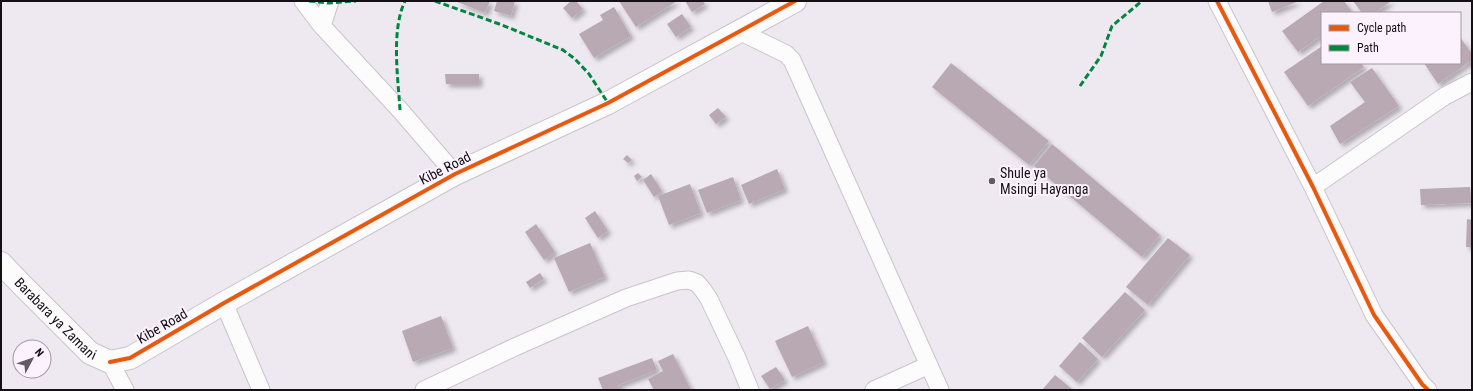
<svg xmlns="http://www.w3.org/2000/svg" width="1473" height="391" viewBox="0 0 1473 391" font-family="'Roboto Condensed',sans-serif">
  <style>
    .building { fill: #b8a9b3; filter: url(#shadow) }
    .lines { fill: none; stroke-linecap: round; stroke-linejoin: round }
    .minor-casing { stroke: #c9c4ca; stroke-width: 19 }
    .tertiary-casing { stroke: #c9c4ca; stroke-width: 24 }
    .minor { stroke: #fcfcfd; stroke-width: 17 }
    .tertiary { stroke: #fcfcfd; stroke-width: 22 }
    .quiet { stroke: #00873e; stroke-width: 3; stroke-dasharray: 6 3; stroke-linecap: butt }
    .cycleway-casing { stroke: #fcf2fe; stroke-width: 6 }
    .cycleway { stroke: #e8590c; stroke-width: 4 }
    .poi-dot { fill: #615c62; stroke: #fcf2fe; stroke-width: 1.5 }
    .labels { text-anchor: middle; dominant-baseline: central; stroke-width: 4; stroke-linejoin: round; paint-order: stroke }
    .street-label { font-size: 14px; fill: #151015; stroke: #fcf2fe }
    .poi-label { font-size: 14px; fill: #151015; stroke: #fcf2fe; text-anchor: start }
  </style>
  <defs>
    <filter id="shadow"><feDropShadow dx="3.5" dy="3.5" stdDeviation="2" flood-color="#0004"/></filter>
  </defs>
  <rect width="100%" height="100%" fill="#eee8f0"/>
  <path class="building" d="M455 1H490L485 13Z
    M497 1H515L511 16 494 11Z
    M571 1H576L583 9 572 18 563 8Z
    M619 1H677L636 27Z
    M685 1H703L705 4 692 12Z
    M1268 1H1299L1272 12Z
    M1324 1H1344L1353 13H1322V35L1298 52 1282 31Z
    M1353 1H1391L1375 13H1362Z
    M614 7 631 36 594 58 579 34 603 20 600 15Z
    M682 14 691 27 676 37 667 24Z
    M1460 37 1472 54V60L1438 84 1424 63H1460Z
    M1322 46V63H1361L1364 67 1308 106 1284 72Z
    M951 63 1049 141 1029 165 932 87Z
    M1372 68 1399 106 1340 144 1330 126 1365 102 1350 82Z
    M445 74H479V84H446Z
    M718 108 726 117 716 124 709 115Z
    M1052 144 1160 235 1142 257 1034 166Z
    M627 155 632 160 628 163 623 159Z
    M777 169 785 189 749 204 741 185Z
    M638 173 642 177 637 181 634 176Z
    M651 174 662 191 654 197 643 180Z
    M733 177 741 200 707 213 698 190Z
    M690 184 701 213 669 225 658 196Z
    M1470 187 1471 203 1421 205 1420 189Z
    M595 211 608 231 598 238 585 218Z
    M1467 219 1472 220V247H1466Z
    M536 224 555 252 544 260 525 232Z
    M1168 238 1190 255 1148 305 1126 287Z
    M590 243 605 277 569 292 554 258Z
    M540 273 544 279 530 288 526 282Z
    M1125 292 1145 310 1102 357 1082 338Z
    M441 316 453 348 413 362 402 331Z
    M808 326 824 362 792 377 775 341Z
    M1080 342 1098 359 1077 382 1059 366Z
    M673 354 691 390H654L648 379 663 371 658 361Z
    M652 358 657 370 618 385 619 390H603L598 378Z
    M776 367 785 380 770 389 761 376Z
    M1055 375 1073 390H1042Z"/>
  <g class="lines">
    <defs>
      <path id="minor" d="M303 1 322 26 400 110 455 174
        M1217 1 1313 187 1374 315 1422 384 1428 390
        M322 26 330 1
        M739 31 786 54 792 60 940 390
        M1313 187 1445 96 1472 82
        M224 303 261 390
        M110 362 125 390
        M424 390 515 347 626 298 677 281 689 280 697 283 703 290 709 299 737 358 750 390
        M874 390 929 365"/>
      <g id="tertiary">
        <path id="s1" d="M1 263 22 285 90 353 110 362 130 358 224 303 455 174 608 103 795 1"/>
      </g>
    </defs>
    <use href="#minor" class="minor-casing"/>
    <use href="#tertiary" class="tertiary-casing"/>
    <use href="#minor" class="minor"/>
    <use href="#tertiary" class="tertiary"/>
    <path class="quiet" d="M309 1 328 3 356 1
      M435 1 502 25 563 50 575 59 589 74 608 103
      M1080 86 1101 56 1112 26 1142 1
      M400 110C398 78 391 30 405 1"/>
    <defs>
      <path id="cycleway" d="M1217 1 1313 187 1374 315 1422 384 1428 390
        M110 362 130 358 224 303 455 174 608 103 795 1"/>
    </defs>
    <use href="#cycleway" class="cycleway-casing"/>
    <use href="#cycleway" class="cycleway"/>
  </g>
  <circle class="poi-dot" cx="992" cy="181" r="4"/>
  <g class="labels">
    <g class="street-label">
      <text transform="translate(445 168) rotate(-27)">Kibe Road</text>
      <text stroke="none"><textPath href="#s1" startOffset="78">Barabara ya Zamani</textPath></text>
      <text transform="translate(162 326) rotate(-30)">Kibe Road</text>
    </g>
    <g class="poi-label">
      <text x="1000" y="173">Shule ya<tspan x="1000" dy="16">Msingi Hayanga</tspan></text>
    </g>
  </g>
  <rect width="1473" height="391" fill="none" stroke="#151015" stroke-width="4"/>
  <rect x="1321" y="12" width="140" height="52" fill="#fcf2fe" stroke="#a098a1"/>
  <rect x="1329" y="25" width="20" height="6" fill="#e8590c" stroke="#a098a1"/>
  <text x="1357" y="32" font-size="12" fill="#151015">Cycle path</text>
  <rect x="1329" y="45" width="20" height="6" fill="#00873e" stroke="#a098a1"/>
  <text x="1357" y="52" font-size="12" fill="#151015">Path</text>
  <g transform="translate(32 359) rotate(49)"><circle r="19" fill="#fcf2fe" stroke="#a098a1"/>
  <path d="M0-3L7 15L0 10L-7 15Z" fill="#615c62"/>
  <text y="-6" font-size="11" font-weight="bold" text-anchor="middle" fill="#151015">N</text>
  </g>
</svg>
